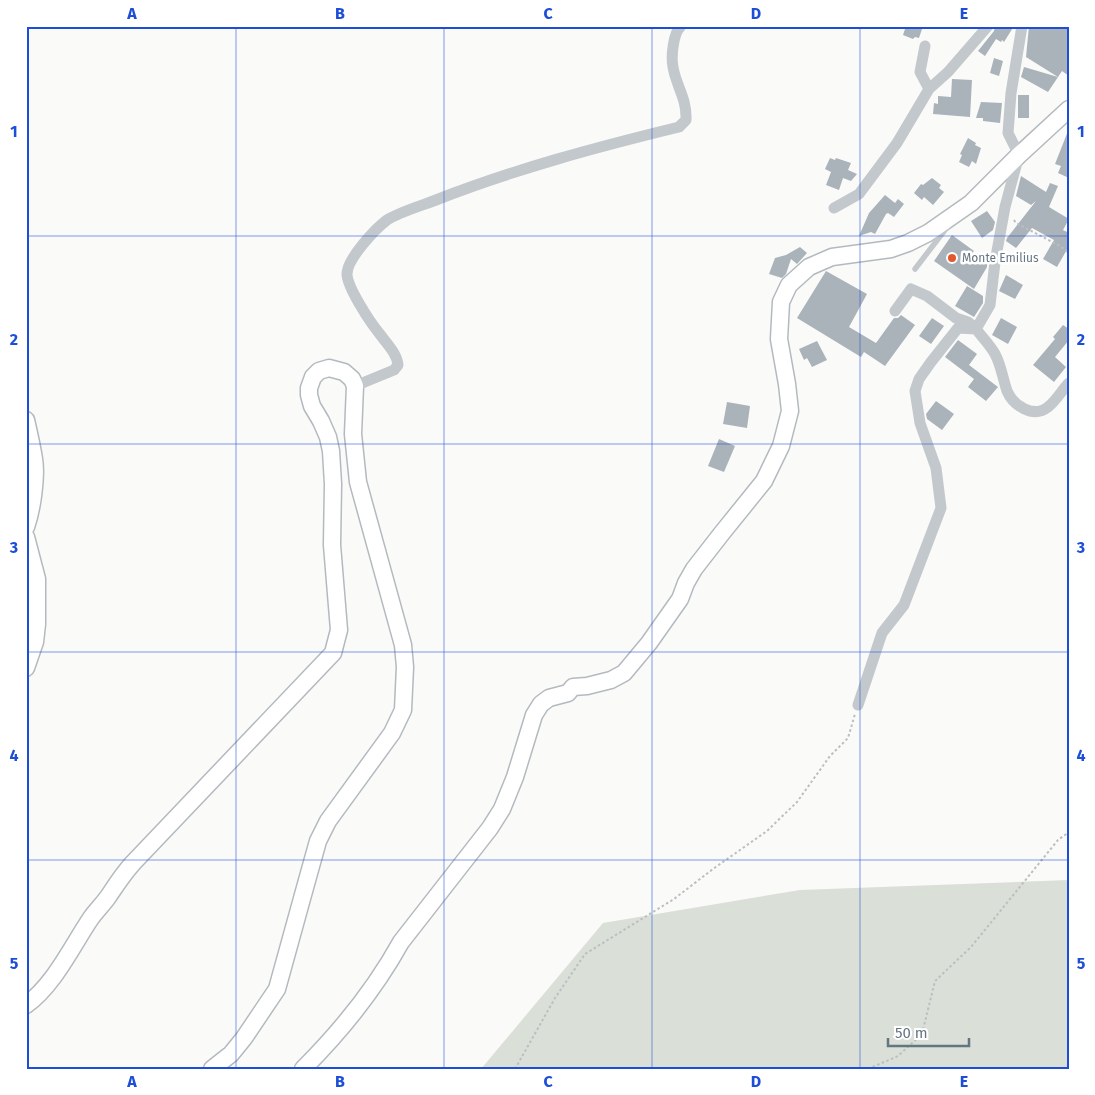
<svg xmlns="http://www.w3.org/2000/svg" width="1095" height="1095" viewBox="0 0 1095 1095" font-family="'Fira Sans',sans-serif">
  <style>
    .green { fill: #dadfd7 }
    .building { fill: #aab3b9 }
    .lines { fill: none; stroke-linecap: round; stroke-linejoin: round }
    .secondary-casing { stroke: #b3babf; stroke-width: 19 }
    .path { stroke: #bbbfc2; stroke-width: 2; stroke-dasharray: 2.5 2.5; stroke-linecap: butt }
    .lane { stroke: #c3c8cc; stroke-width: 5.5 }
    .street { stroke: #c3c8cc; stroke-width: 11 }
    .secondary { stroke: #fff; stroke-width: 16 }
    .grid { fill: none; stroke: #1d4ed8; stroke-width: 1; stroke-opacity: 0.55 }
    .poi-dot { fill: #e4572e; stroke: #fff; stroke-width: 2 }
    .labels { text-anchor: middle; dominant-baseline: central; stroke-width: 5; stroke-linejoin: round; paint-order: stroke }
    .poi-label { font-size: 12px; fill: #657683; stroke: #fff; text-anchor: start }
    .neatline { fill: none; stroke: #1d4ed8; stroke-width: 2 }
    .grid-label { font-size: 16px; text-anchor: middle; font-weight: bold; fill: #1d4ed8 }
  </style>
  <rect width="100%" height="100%" fill="#fafaf8"/>
  <path class="green" d="M1069 880V1069H481L603 923 800 890Z"/>
  <path class="building" d="M906 26H923L919 38 915 37 913 39 903 35Z
    M995 26H1014L1004 42 1002 40 1001 42 996 39 985 56 978 51 994 31Z
    M1029 26H1069V76L1062 71 1058 77 1026 57Z
    M994 58 1003 61 999 76 990 73Z
    M1024 67 1058 77 1048 92 1021 77Z
    M952 79 972 80 970 117 933 114 934 103 938 104V96L951 97Z
    M1018 95H1029V118H1018Z
    M981 102 1002 103 1000 123 983 121V118H976Z
    M1068 131H1069V178L1058 173 1061 166 1055 164Z
    M968 138 976 143 975 145 981 148 976 164 972 161 969 167 959 162 962 155 960 154Z
    M830 158 835 160 836 158 851 163 848 170 857 174 851 181 843 178 839 190 826 185 831 172 825 169Z
    M1021 176 1046 192 1050 183 1058 186 1049 207 1069 219 1063 230 1069 233V246L1057 267 1043 259 1054 240 1032 228 1016 248 1006 241 1007 238 1036 201 1031 205 1016 196Z
    M932 178 941 185 939 188 944 192 933 205 924 197 922 200 914 193 921 184 923 185Z
    M885 195 895 203 898 199 904 204 894 217 888 213 886 214 875 234 871 232 859 236 869 213Z
    M987 211 995 222 993 230 982 238 971 221Z
    M952 235 974 251 972 253 987 262V267L974 289 934 261Z
    M800 247 807 253 797 264 791 259 786 274 782 278 769 274 775 258 786 255Z
    M826 271 867 294 849 327 876 343 894 318H898L901 315 915 325 885 366 864 352 861 357 797 318Z
    M1006 275 1023 285 1015 299 999 291Z
    M967 286 983 296V303L974 317 955 306Z
    M932 318 944 326 931 344 919 336Z
    M1001 318 1017 327 1008 344 992 335Z
    M1063 325 1069 329V340L1055 357 1066 367 1054 382 1033 365 1055 339 1053 337Z
    M958 340 977 354 969 365 998 387 986 401 968 387 974 379 945 357Z
    M817 341 827 360 812 367 807 358 804 360 799 349Z
    M936 401 954 414 942 430 927 419 926 414Z
    M727 402 750 406 747 428 723 424Z
    M719 439 735 446 724 472 708 466Z"/>
  <g class="lines">
    <defs>
      <path id="secondary" d="M26 420C29 433 32 446 34 459 37 477 32 510 26 527
        M26 537 37 579V624L35 642 26 668
        M26 1005C54 985 72 946 91 918 96 911 103 904 108 897 116 885 123 874 133 863L333 653 339 630 332 545 333 484 331 451 328 437 321 421 312 406 309 395V388L313 377 319 371 329 368 344 372 352 379 355 386 353 434 358 482 403 645 405 667 403 710 392 733 328 821 318 841 306 884 277 989 244 1038 231 1054 212 1069
        M303 1069C341 1031 375 989 401 942L490 828 502 809 515 777 534 715 541 704 549 698 568 693 573 687 587 686 611 680 624 673 649 643 680 599 686 583 694 569 722 533 764 481 781 446 790 411 787 384 779 339 781 302 789 285 809 267 832 257 891 249 908 243 928 233 971 203 1019 155 1069 109"/>
    </defs>
    <use href="#secondary" class="secondary-casing"/>
    <path class="path" d="M1014 220 1016 223 1060 246 1069 253
      M515 1069 555 998 585 954 674 899 713 869 767 831 797 802 830 756 848 738 855 714
      M868 1069 898 1056 922 1034 935 981 971 947 1058 840 1069 832"/>
    <path class="lane" d="M915 269 948 226"/>
    <path class="street" d="M925 46 920 72 929 89
      M834 208 859 194 897 143 929 89 948 72 988 26
      M895 311 911 289 927 296 956 318 968 322 976 329 990 305 995 262 1005 207 1019 155 1008 133 1011 93 1022 26
      M355 386 394 370 398 365C397 353 386 343 379 333 370 322 347 287 347 274 347 259 375 229 387 220 397 213 423 205 436 200 515 169 597 147 679 127L686 120C687 98 676 86 673 67 671 57 673 33 681 26
      M858 705 882 633 904 605 941 508 936 468 920 423 915 391 919 379 931 362 958 328 976 329C982 337 990 345 995 354 1001 365 1003 379 1007 391 1013 405 1033 419 1048 407 1056 401 1062 390 1069 383"/>
    <use href="#secondary" class="secondary"/>
  </g>
  <path class="grid" d="M236 26V1069M444 26V1069M652 26V1069M860 26V1069M26 236H1069M26 444H1069M26 652H1069M26 860H1069"/>
  <circle class="poi-dot" cx="952" cy="258" r="5"/>
  <g class="labels">
    <g class="poi-label">
      <text x="962" y="258">Monte Emilius</text>
    </g>
  </g>
  <rect width="1095" height="1095" fill="none" stroke="#ffffff" stroke-width="55"/>
  <path d="M888 1038v8h81v-8" fill="none" stroke="#657683" stroke-width="2.5"/>
  <text x="895" y="1038" font-size="15" fill="#657683" stroke="#ffffff" stroke-width="4" paint-order="stroke">50 m</text>
  <rect x="28" y="28" width="1040" height="1040" class="neatline"/>
  <g class="grid-label">
    <text x="132" y="19">A</text>
    <text x="340" y="19">B</text>
    <text x="548" y="19">C</text>
    <text x="756" y="19">D</text>
    <text x="964" y="19">E</text>
    <text x="14" y="137">1</text>
    <text x="1081" y="137">1</text>
    <text x="14" y="345">2</text>
    <text x="1081" y="345">2</text>
    <text x="14" y="553">3</text>
    <text x="1081" y="553">3</text>
    <text x="14" y="761">4</text>
    <text x="1081" y="761">4</text>
    <text x="14" y="969">5</text>
    <text x="1081" y="969">5</text>
    <text x="132" y="1087">A</text>
    <text x="340" y="1087">B</text>
    <text x="548" y="1087">C</text>
    <text x="756" y="1087">D</text>
    <text x="964" y="1087">E</text>
  </g>
</svg>
